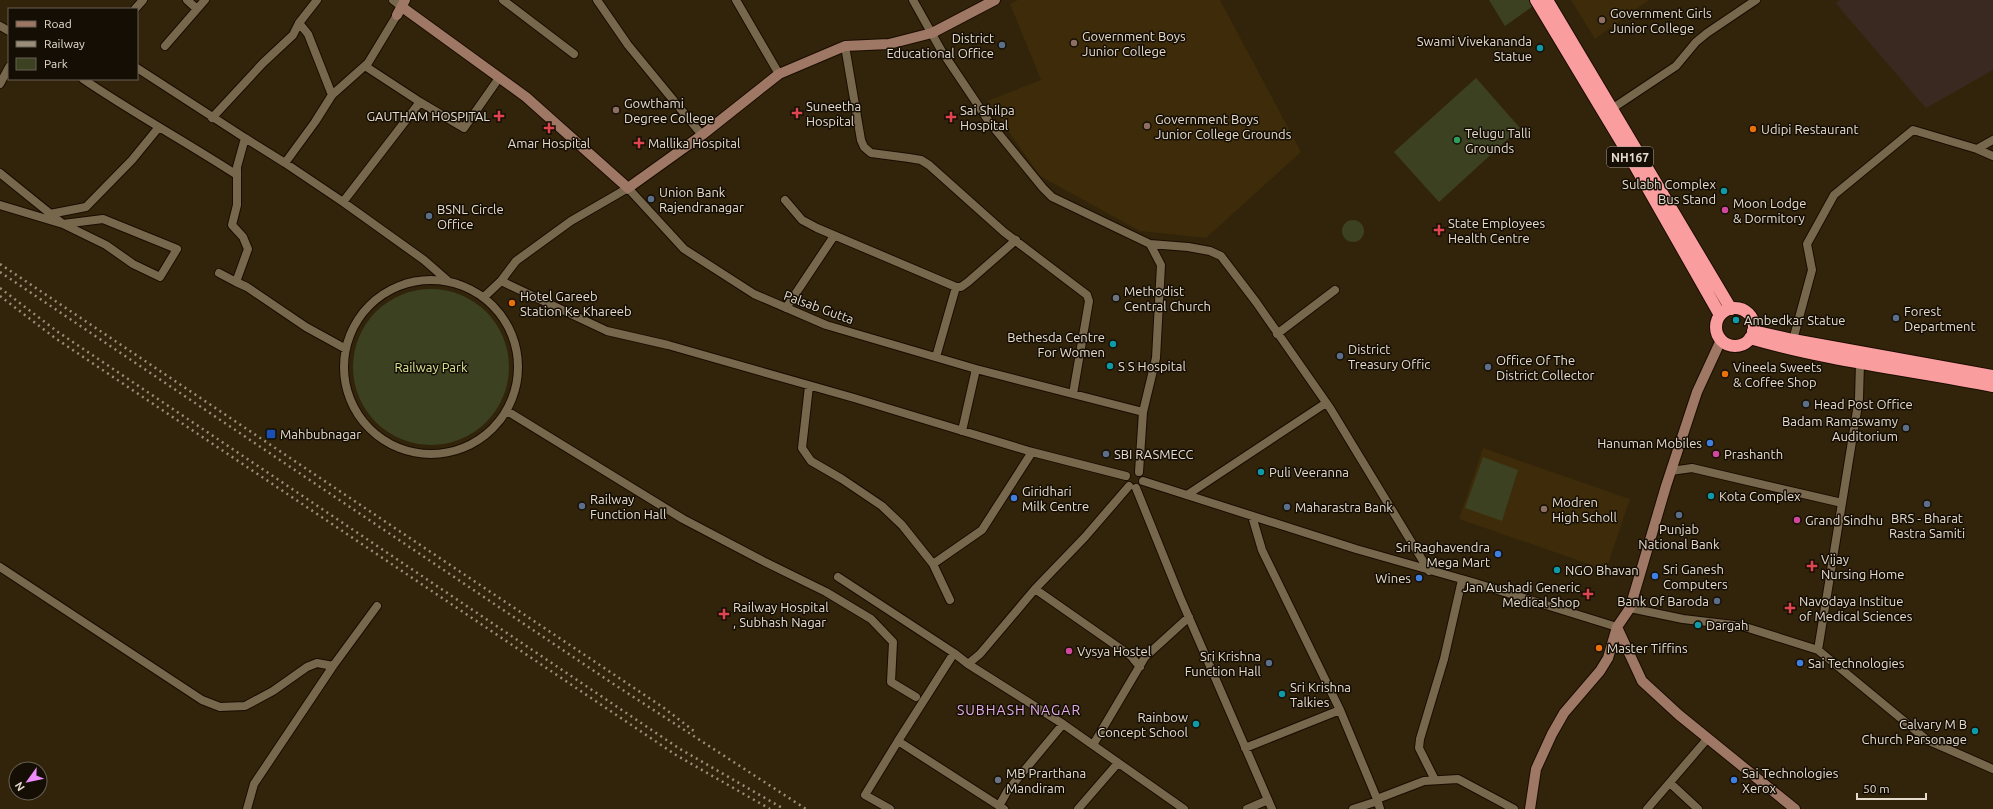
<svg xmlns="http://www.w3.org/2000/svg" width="1993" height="809" viewBox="0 0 1993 809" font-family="Ubuntu,sans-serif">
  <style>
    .built { fill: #3d2b09 }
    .industrial { fill: #3a2921 }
    .green { fill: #3c4122 }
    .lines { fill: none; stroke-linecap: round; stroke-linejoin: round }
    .street-casing { stroke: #190c00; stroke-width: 10 }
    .secondary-casing { stroke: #190c00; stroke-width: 12 }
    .highway-casing { stroke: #190c00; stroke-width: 14 }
    .street { stroke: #77674c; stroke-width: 8 }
    .secondary { stroke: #9e7765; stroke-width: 10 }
    .highway { stroke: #f99d9f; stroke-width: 12 }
    .rail { stroke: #9a8e7b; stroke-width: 2.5; stroke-dasharray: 2 4; stroke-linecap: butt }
    .education-dot { fill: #8d6e63; stroke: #150e05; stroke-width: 1.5 }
    .service-dot { fill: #5c6f8a; stroke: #150e05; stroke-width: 1.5 }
    .culture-dot { fill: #0f9aa8; stroke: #150e05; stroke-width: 1.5 }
    .health-dot { fill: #e0444e; stroke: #150e05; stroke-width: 1.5 }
    .food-dot { fill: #e8710a; stroke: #150e05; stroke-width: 1.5 }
    .leisure-dot { fill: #2e9e5b; stroke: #150e05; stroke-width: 1.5 }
    .hotel-dot { fill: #d1479c; stroke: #150e05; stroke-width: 1.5 }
    .worship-dot { fill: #6b7280; stroke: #150e05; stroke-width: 1.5 }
    .transit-dot { fill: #1a4fb4; stroke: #150e05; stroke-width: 1.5 }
    .shop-dot { fill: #3f7fe0; stroke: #150e05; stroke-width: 1.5 }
    .labels { text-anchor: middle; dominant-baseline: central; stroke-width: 3; stroke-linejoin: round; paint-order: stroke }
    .shield { fill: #150e05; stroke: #a79e91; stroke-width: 1 }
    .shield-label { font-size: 12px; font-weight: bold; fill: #e5dbcd }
    .poi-label { font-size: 13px; fill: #e5dbcd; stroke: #150e05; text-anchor: start }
    .street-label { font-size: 13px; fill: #e5dbcd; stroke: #150e05 }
    .park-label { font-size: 13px; fill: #d8e695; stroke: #150e05 }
    .neighbourhood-label { font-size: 14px; letter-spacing: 1px; fill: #e2ade8; stroke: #150e05 }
  </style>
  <rect width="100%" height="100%" fill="#32240a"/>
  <path class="built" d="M1018 0H1220L1301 152 1206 238 1140 231 1040 176 987 101 1041 80 1010 4Z
    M1571 0H1649L1595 39Z
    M1483 448 1630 499 1606 570 1459 519Z"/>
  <path class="industrial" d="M1840 0H1993V70L1926 108 1843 12 1836 3Z"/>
  <path class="green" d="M1489 0H1529L1533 6 1505 26Z
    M1476 78 1520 128 1439 202 1394 152Z
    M1342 231a11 11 0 1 1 22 0a11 11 0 1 1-22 0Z
    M353 367a78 78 0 1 1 156 0a78 78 0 1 1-156 0Z
    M1483 457 1518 470 1502 521 1465 508Z"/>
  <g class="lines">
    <defs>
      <path id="street" d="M187 0 197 9
        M393 0 402 7
        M503 0 574 54
        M597 0 628 45 702 135
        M736 0 779 74
        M913 0 941 50 990 123 1043 188 1052 197 1150 244 1161 265 1156 358 1143 412 1139 472
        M135 9 143 0
        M299 23 317 0
        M0 26 9 31
        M165 46 205 0
        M845 46 861 140 864 147 871 153 909 158 921 160 929 165 1004 232 1087 295 1089 301 1073 394
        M137 68 245 138
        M83 79C133 113 186 142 237 175
        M0 84 9 67
        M420 102 464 128 499 78
        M1613 108 1676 66 1696 42 1707 33 1756 0
        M212 118 263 63 293 35 299 23 308 34 332 95
        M1977 149 1993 156
        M285 163 343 202 420 102 365 66
        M0 173 63 224 106 245 133 264 160 277 177 249 103 219 63 224 0 205
        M785 200 802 220 817 228 956 287H961L968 282 1016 240
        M343 202 424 260 448 281
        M50 214 86 207 132 160 159 127
        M1150 244 1188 247 1210 251 1221 256 1256 302 1330 408 1429 571
        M219 273 236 282
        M344 367a87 87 0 1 1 174 0a87 87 0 1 1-174 0Z
        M501 281 607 331 668 345 854 398 1032 452 1126 476
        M484 297 501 281 516 261 571 221 628 188 684 249 754 294 826 325 976 369 962 431
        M786 308 834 236
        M1277 334 1335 290
        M1793 340 1812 270 1807 244 1834 195 1913 130 1977 149 1993 140
        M346 349 306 327 247 287 236 282 248 249 243 237 232 225 237 205V167L245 138 285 163 315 122 332 95 368 63 397 15
        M936 357 956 287
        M976 369 1143 412
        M809 386 802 448 811 461 842 479 882 506 902 525 933 564
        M507 411 683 519 763 561 826 592 871 619 893 642 891 682 916 697
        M1671 471 1692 468 1842 503 1859 398 1860 363
        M1143 481 1356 549 1472 582 1617 627
        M1129 486 1085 537 1035 589 980 654 968 664 1063 724 1184 809
        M1136 488 1180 597 1272 809
        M1187 495 1326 403
        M1252 516 1262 550 1340 710 1377 799
        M0 567 202 700 220 707 245 706 273 691 307 667 317 663 333 666
        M838 577 954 653
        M1035 589 1131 656 1140 667
        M950 600 933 564 982 530 1032 452
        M1630 608 1683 619 1742 626 1818 650 1927 740 1993 769
        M1818 650 1842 503
        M898 741 954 653 968 664
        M1093 745 1145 657 1189 617
        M1245 748 1340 710
        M1435 780 1419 748 1420 739 1444 659 1462 580
        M1670 783 1698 809
        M999 806 1008 790 1063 724
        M247 809 254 784 333 666 377 606
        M890 809 865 795 898 741 1004 809
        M1078 809 1118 763
        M1247 809 1268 800
        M1353 809 1378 801
        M1380 809 1377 799 1424 781 1458 779 1514 809
        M1647 809 1708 738"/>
      <path id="secondary" d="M402 7 526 97 628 188 702 135 779 74 845 46 889 44 932 33 995 0
        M397 15 405 0
        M1617 627 1642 681 1679 715 1795 809
        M1530 809 1536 769 1552 734 1564 713 1600 671 1608 658 1617 627 1630 608 1666 486 1697 392 1721 340"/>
      <path id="highway" d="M1536 0 1625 148 1720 315
        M1547 0 1731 309
        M1716 327a19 19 0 1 1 38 0a19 19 0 1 1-38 0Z
        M1753 331 1793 340 1993 376
        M1750 338C1829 361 1912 370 1993 386"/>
    </defs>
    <use href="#street" class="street-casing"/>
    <use href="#secondary" class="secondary-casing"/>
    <use href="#highway" class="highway-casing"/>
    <use href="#street" class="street"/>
    <use href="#secondary" class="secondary"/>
    <use href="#highway" class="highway"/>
    <path class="rail" d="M0 264 664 708 694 731
      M0 272 612 683 806 809
      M0 288 58 332 680 749 784 809
      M0 296 55 338 676 755 770 809"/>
  </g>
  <g class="education-dot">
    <circle cx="1602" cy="20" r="4"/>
    <circle cx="1074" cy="43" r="4"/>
    <circle cx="616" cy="110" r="4"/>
    <circle cx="1147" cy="126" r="4"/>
    <circle cx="1544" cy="509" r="4"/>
  </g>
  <g class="service-dot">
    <circle cx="1002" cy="45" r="4"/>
    <circle cx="651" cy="199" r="4"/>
    <circle cx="429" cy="216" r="4"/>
    <circle cx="1896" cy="318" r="4"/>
    <circle cx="1340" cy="356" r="4"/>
    <circle cx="1488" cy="367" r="4"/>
    <circle cx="1806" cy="404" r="4"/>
    <circle cx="1906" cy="428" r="4"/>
    <circle cx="1106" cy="454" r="4"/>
    <circle cx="1927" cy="504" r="4"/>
    <circle cx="582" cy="506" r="4"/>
    <circle cx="1287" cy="507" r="4"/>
    <circle cx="1679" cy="515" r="4"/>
    <circle cx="1717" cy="601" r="4"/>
    <circle cx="1269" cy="663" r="4"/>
  </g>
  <g class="culture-dot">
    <circle cx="1540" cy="48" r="4"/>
    <circle cx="1724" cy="191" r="4"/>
    <circle cx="1736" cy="320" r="4"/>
    <circle cx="1113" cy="344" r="4"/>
    <circle cx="1110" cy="366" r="4"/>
    <circle cx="1261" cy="472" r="4"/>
    <circle cx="1711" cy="496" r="4"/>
    <circle cx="1557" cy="570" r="4"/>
    <circle cx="1698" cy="625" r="4"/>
    <circle cx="1282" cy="694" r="4"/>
    <circle cx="1196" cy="724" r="4"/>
    <circle cx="1975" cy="731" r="4"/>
  </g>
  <g class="health-dot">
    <path d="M795 107h4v4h4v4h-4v4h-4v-4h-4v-4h4z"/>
    <path d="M497 110h4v4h4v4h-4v4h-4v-4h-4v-4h4z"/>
    <path d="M949 111h4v4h4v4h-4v4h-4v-4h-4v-4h4z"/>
    <path d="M547 122h4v4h4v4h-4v4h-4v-4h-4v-4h4z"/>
    <path d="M637 137h4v4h4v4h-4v4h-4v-4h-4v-4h4z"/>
    <path d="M1437 224h4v4h4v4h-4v4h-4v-4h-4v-4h4z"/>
    <path d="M1810 560h4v4h4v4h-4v4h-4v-4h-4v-4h4z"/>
    <path d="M1586 588h4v4h4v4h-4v4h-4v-4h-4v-4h4z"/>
    <path d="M1788 602h4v4h4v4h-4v4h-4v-4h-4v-4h4z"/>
    <path d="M722 608h4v4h4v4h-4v4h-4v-4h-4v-4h4z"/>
  </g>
  <g class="food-dot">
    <circle cx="1753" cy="129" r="4"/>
    <circle cx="512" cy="303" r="4"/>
    <circle cx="1725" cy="374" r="4"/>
    <circle cx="1599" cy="648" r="4"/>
  </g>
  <circle class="leisure-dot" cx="1457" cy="140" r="4"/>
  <g class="hotel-dot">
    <circle cx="1725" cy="210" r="4"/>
    <circle cx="1716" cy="454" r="4"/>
    <circle cx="1797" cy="520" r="4"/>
    <circle cx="1069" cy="651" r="4"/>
  </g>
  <g class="worship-dot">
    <circle cx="1116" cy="298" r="4"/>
    <circle cx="998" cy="780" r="4"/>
  </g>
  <rect class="transit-dot" x="266" y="429" width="10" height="10" rx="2"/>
  <g class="shop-dot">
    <circle cx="1710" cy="443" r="4"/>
    <circle cx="1014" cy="498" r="4"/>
    <circle cx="1498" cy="554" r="4"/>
    <circle cx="1655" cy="576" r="4"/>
    <circle cx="1419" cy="578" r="4"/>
    <circle cx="1800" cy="663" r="4"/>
    <circle cx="1734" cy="780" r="4"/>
  </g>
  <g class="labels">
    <rect class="shield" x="1607" y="147" width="46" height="20" rx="3"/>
    <g class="shield-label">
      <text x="1630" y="157">NH167</text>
    </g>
    <g class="poi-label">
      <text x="1610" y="13">Government Girls<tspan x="1610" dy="15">Junior College</tspan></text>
      <text x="1082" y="36">Government Boys<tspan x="1082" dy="15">Junior College</tspan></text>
      <text x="994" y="38" text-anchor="end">District<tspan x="994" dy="15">Educational Office</tspan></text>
      <text x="1532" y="41" text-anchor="end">Swami Vivekananda<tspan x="1532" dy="15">Statue</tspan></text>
      <text x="624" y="103">Gowthami<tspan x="624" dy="15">Degree College</tspan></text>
      <text x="806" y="106">Suneetha<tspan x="806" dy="15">Hospital</tspan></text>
      <text x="960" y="110">Sai Shilpa<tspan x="960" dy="15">Hospital</tspan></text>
      <text x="490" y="116" text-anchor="end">GAUTHAM HOSPITAL</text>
      <text x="1155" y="119">Government Boys<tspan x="1155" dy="15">Junior College Grounds</tspan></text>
      <text x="1761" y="129">Udipi Restaurant</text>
      <text x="1465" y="133">Telugu Talli<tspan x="1465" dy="15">Grounds</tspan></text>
      <text x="549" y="143" text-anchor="middle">Amar Hospital</text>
      <text x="648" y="143">Mallika Hospital</text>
      <text x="1716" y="184" text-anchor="end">Sulabh Complex<tspan x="1716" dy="15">Bus Stand</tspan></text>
      <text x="659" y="192">Union Bank<tspan x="659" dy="15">Rajendranagar</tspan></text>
      <text x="1733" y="203">Moon Lodge<tspan x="1733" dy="15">&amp; Dormitory</tspan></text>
      <text x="437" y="209">BSNL Circle<tspan x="437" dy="15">Office</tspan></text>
      <text x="1448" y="223">State Employees<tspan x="1448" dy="15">Health Centre</tspan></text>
      <text x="1124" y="291">Methodist<tspan x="1124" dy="15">Central Church</tspan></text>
      <text x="520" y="296">Hotel Gareeb<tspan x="520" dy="15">Station Ke Khareeb</tspan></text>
      <text x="1904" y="311">Forest<tspan x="1904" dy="15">Department</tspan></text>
      <text x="1744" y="320">Ambedkar Statue</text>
      <text x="1105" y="337" text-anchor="end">Bethesda Centre<tspan x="1105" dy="15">For Women</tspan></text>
      <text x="1348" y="349">District<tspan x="1348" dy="15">Treasury Offic</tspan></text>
      <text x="1496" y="360">Office Of The<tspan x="1496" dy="15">District Collector</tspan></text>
      <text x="1118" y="366">S S Hospital</text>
      <text x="1733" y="367">Vineela Sweets<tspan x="1733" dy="15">&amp; Coffee Shop</tspan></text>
      <text x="1814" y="404">Head Post Office</text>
      <text x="1898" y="421" text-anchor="end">Badam Ramaswamy<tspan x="1898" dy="15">Auditorium</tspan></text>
      <text x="280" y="434">Mahbubnagar</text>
      <text x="1702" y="443" text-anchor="end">Hanuman Mobiles</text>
      <text x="1114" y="454">SBI RASMECC</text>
      <text x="1724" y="454">Prashanth</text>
      <text x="1269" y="472">Puli Veeranna</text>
      <text x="1022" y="491">Giridhari<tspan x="1022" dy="15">Milk Centre</tspan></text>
      <text x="1719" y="496">Kota Complex</text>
      <text x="590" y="499">Railway<tspan x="590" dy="15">Function Hall</tspan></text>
      <text x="1552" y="502">Modren<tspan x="1552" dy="15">High Scholl</tspan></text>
      <text x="1295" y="507">Maharastra Bank</text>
      <text x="1927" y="518" text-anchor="middle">BRS - Bharat<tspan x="1927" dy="15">Rastra Samiti</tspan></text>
      <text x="1805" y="520">Grand Sindhu</text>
      <text x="1679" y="529" text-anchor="middle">Punjab<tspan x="1679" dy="15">National Bank</tspan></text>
      <text x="1490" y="547" text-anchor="end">Sri Raghavendra<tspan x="1490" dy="15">Mega Mart</tspan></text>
      <text x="1821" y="559">Vijay<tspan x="1821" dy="15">Nursing Home</tspan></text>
      <text x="1663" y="569">Sri Ganesh<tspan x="1663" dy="15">Computers</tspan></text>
      <text x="1565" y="570">NGO Bhavan</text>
      <text x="1411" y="578" text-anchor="end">Wines</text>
      <text x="1580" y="587" text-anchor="end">Jan Aushadi Generic<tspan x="1580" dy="15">Medical Shop</tspan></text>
      <text x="1709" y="601" text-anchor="end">Bank Of Baroda</text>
      <text x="1799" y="601">Navodaya Institue<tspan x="1799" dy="15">of Medical Sciences</tspan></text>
      <text x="733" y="607">Railway Hospital<tspan x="733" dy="15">, Subhash Nagar</tspan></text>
      <text x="1706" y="625">Dargah</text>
      <text x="1607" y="648">Master Tiffins</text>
      <text x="1077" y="651">Vysya Hostel</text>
      <text x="1261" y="656" text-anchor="end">Sri Krishna<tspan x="1261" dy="15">Function Hall</tspan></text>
      <text x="1808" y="663">Sai Technologies</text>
      <text x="1290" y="687">Sri Krishna<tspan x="1290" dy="15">Talkies</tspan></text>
      <text x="1188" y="717" text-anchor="end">Rainbow<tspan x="1188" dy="15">Concept School</tspan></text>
      <text x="1967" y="724" text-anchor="end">Calvary M B<tspan x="1967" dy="15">Church Parsonage</tspan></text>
      <text x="1006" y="773">MB Prarthana<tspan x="1006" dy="15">Mandiram</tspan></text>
      <text x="1742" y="773">Sai Technologies<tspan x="1742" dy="15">Xerox</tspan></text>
    </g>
    <g class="street-label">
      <text transform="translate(819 307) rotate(20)">Palsab Gutta</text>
    </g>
    <g class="park-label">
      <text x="431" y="367">Railway Park</text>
    </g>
    <g class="neighbourhood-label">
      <text x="1019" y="710">SUBHASH NAGAR</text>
    </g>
  </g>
  <rect x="8" y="8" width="130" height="72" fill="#150e05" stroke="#686055"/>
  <rect x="16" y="21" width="20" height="6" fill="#9e7765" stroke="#686055"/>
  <text x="44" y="28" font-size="12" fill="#e5dbcd">Road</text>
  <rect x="16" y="41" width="20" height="6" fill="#9a8e7b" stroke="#686055"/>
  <text x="44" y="48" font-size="12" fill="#e5dbcd">Railway</text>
  <rect x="16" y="58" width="20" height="12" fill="#3c4122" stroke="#686055"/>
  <text x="44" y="68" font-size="12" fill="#e5dbcd">Park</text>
  <g transform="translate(28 781) rotate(237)"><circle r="19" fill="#150e05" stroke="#686055"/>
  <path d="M0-3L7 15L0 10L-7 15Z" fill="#ec8cfa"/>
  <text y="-6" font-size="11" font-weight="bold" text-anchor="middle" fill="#e5dbcd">N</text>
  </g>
  <path d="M1857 793v6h69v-6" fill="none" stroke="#e5dbcd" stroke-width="2"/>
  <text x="1863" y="793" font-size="12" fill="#e5dbcd" stroke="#150e05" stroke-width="3" paint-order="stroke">50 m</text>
</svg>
